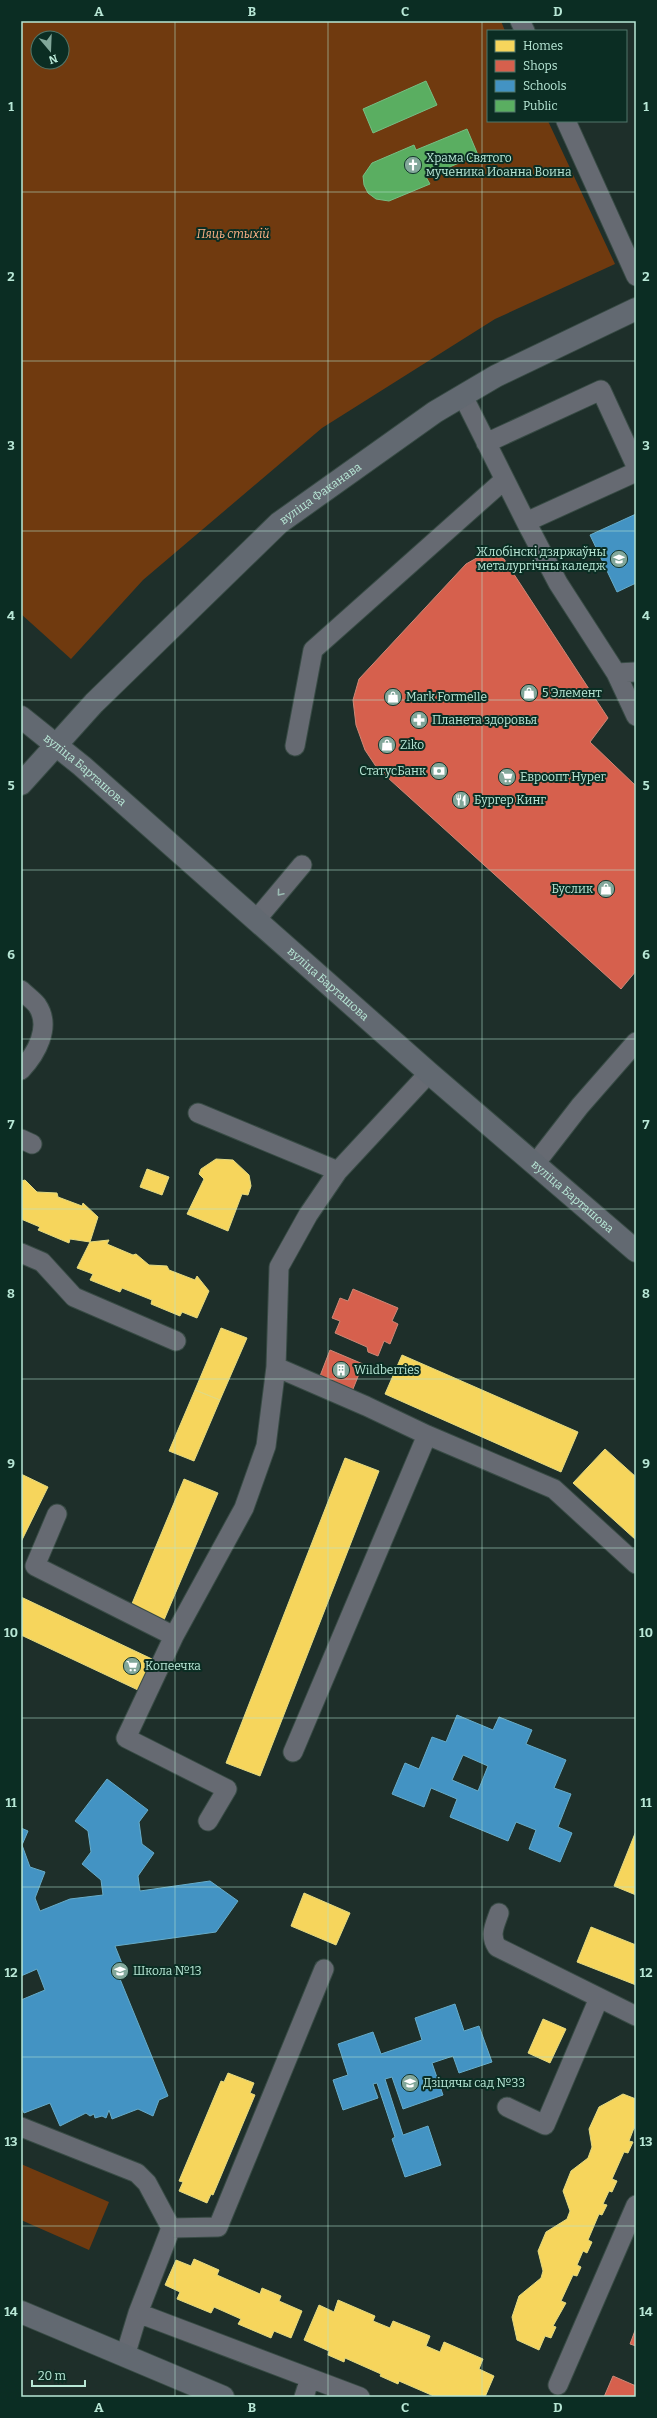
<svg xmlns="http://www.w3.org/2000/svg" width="657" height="2418" viewBox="0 0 657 2418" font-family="Bitter,serif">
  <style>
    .green { fill: #703a0f; fill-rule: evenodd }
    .homes { fill: #f6d55c; stroke: #e3da81 }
    .shops { fill: #d6604d; stroke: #cd8876 }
    .schools { fill: #4393c3; stroke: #66acc9; fill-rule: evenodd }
    .public { fill: #5aae61; stroke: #76bf84 }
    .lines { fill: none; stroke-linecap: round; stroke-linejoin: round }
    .minor-casing { stroke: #384b45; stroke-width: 21 }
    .major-casing { stroke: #384b45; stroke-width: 24 }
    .minor { stroke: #666a72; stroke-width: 19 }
    .major { stroke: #626971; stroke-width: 22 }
    .oneway { stroke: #9bbbb3 }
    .grid { fill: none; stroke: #b8e7d6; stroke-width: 1; stroke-opacity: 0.55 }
    .labels { text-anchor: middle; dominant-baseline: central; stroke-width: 4; stroke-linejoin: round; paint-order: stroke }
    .poi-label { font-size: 12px; fill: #b8e7d6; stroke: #0b2d23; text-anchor: start }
    .park-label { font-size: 12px; font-style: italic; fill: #fbb085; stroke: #0b2d23 }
    .street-label { font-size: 12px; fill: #b8e7d6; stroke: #0b2d23 }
    .neatline { fill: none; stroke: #b8e7d6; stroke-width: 1.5 }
    .grid-label { font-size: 13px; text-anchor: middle; font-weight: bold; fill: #b8e7d6 }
  </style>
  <rect width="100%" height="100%" fill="#1e2f2a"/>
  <path class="green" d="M21 21H501L505 31H488V121H548L615 264 495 319 322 428 143 580 71 659 21 614ZM38 38H62V62H38Z
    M21 2164 109 2202 89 2250 21 2220Z"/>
  <path class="homes" d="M216 1159 233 1160 249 1175 251 1186 248 1195 242 1194 228 1231 187 1214 204 1179 199 1174 201 1169Z
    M147 1169 169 1177 162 1195 140 1187Z
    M25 1180 37 1192 57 1193 58 1197 82 1206 83 1203 98 1217 90 1242 70 1239 69 1243 38 1230 40 1227 21 1219V1181Z
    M109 1240 107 1244 133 1255 136 1254 149 1265 167 1266 169 1270 195 1280 197 1276 209 1291 197 1318 182 1312 180 1316 151 1304 152 1300 122 1288 120 1292 90 1280 93 1274 77 1268 90 1242Z
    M221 1328 247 1338 220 1400 195 1390Z
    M402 1355 578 1432 561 1472 385 1394Z
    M195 1390 220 1400 194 1461 169 1451Z
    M605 1449 636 1477V1540L573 1483Z
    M345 1458 379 1471 260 1776 226 1763Z
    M21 1474 48 1487 21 1542Z
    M184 1479 218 1493 164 1620 131 1606Z
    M21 1597 152 1659 138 1690 21 1635Z
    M636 1831V1895L614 1886Z
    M304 1893 350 1913 336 1945 291 1926Z
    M591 1927 636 1945V1985L577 1962Z
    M543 2019 566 2029 550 2063 528 2053Z
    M228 2073 254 2083 250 2093 255 2095 213 2195 211 2194 207 2203 179 2191 183 2182 179 2181 221 2081 224 2082Z
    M623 2094 636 2099V2129L634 2128 629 2141 633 2142 628 2153 624 2152 612 2179 617 2181 612 2192 609 2191 603 2204 607 2205 602 2215 599 2214 588 2240 592 2242 587 2253 583 2251 577 2265 581 2267 577 2276 573 2275 561 2301 566 2303 553 2326 556 2327 551 2338 545 2336 539 2350 517 2340 512 2317 519 2296 541 2278 543 2271 538 2251 546 2232 567 2219 570 2211 563 2191 571 2171 588 2158 592 2147 589 2129 599 2107Z
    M194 2259 219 2270 217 2275 260 2294 262 2288 281 2296 279 2301 302 2311 291 2338 274 2331 271 2338 238 2324 241 2319 214 2307 211 2313 177 2299 180 2292 165 2285 176 2260 191 2266Z
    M338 2300 375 2316 373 2321 390 2328 393 2321 430 2336 426 2346 440 2352 444 2342 483 2359 479 2369 494 2376 485 2397H436L399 2381 398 2384 380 2376 381 2374 345 2358 344 2362 328 2355 329 2351 304 2340 319 2305 334 2312Z"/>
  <path class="shops" d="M482 555H494L504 559 608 718 590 742 636 786V971L621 989 377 768 365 750 356 725 353 700 359 679 466 564Z
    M353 1289 398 1308 392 1321 398 1324 390 1344 384 1341 378 1356 368 1352 367 1347 335 1333 340 1321 332 1318 340 1298 348 1301Z
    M330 1350 363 1364 353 1389 320 1376Z
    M636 2328V2346L630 2344Z
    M613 2376 636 2386V2397H604Z"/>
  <path class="schools" d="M636 514V583L617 592 590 535Z
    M457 1715 493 1730 499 1717 532 1730 526 1744 566 1760 554 1788 571 1794 558 1827 572 1833 560 1862 529 1849 536 1830 516 1822 508 1841 450 1817 457 1799 431 1788 424 1807 392 1794 405 1763 419 1769 432 1737 446 1742ZM463 1755 488 1766 478 1791 452 1780Z
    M107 1779 148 1810 139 1822 142 1844 154 1853 138 1876 140 1891 210 1881 238 1901 216 1932 115 1946 127 1976 120 1979 168 2096 159 2100 153 2116 138 2109 112 2119 109 2110 106 2118 102 2116 95 2118 94 2114 90 2116 86 2113 60 2126 50 2103 24 2113 21 2106V2000L45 1990 37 1969 21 1976V1828L28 1831 22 1845 30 1867 45 1872 35 1898 40 1911 70 1899 103 1895 101 1880 82 1864 91 1852 88 1831 75 1821Z
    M455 2004 464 2031 479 2026 492 2062 459 2073 453 2056 432 2063 443 2095 403 2109 392 2077 385 2079 403 2135 428 2126 441 2165 405 2177 392 2139 395 2137 377 2083 373 2084 378 2098 343 2110 333 2080 348 2075 338 2044 373 2032 381 2054 422 2040 415 2018Z"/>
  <path class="public" d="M426 81 437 105 373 133 363 109Z
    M467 129 478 155 426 177 430 184 389 201 376 199 368 193 364 185 363 176 372 163 414 145 416 150Z"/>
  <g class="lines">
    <defs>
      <path id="minor" d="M520 21 525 31
        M566 121 636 276
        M463 396 526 522 636 472
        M486 443 601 390 636 466
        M526 522 558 583 616 673 636 716
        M616 673 636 672
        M295 746 313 650 504 480
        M256 920 302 865
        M21 990C26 995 33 1000 37 1005 52 1027 36 1054 21 1070
        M429 1073 338 1171 308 1215 279 1267 276 1367 366 1406 427 1435 554 1489 636 1564
        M198 1113 338 1171
        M21 1139 32 1144
        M535 1164 580 1106 636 1042
        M21 1253 42 1262 74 1297 176 1341
        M57 1514 35 1566 174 1636
        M293 1752 427 1435
        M208 1821 227 1789 126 1738 174 1636 244 1508 266 1446 276 1367
        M499 1913C495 1925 489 1935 497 1947L636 2016
        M507 2107 545 2125 599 1998
        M21 2127 137 2173 147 2183 171 2228
        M138 2313 360 2397
        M125 2356 138 2313 171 2228 218 2227 324 1969
        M558 2385 636 2205
        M304 2397 310 2378"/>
      <g id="major">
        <path id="s1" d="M21 717 82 766 429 1073 636 1251"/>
        <path id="s2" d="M21 784 94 703 279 523 435 412 496 376 636 309"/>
        <path d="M21 2312 223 2397"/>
      </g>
    </defs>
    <use href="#minor" class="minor-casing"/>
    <use href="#major" class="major-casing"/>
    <use href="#minor" class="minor"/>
    <use href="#major" class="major"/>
  </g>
  <defs><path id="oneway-chevron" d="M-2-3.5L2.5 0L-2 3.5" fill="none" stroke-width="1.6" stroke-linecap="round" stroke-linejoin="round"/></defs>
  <use class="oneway" href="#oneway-chevron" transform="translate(280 893) rotate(130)"/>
  <path class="grid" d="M175 21V2397M328 21V2397M482 21V2397M21 192H636M21 361H636M21 531H636M21 700H636M21 870H636M21 1039H636M21 1209H636M21 1379H636M21 1548H636M21 1718H636M21 1887H636M21 2057H636M21 2226H636"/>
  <defs>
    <symbol id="church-disc" viewBox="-11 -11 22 22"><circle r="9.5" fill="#82a79a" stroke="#0b2d23"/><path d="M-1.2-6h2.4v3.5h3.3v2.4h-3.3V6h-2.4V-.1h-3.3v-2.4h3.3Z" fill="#fff"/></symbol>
    <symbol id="university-disc" viewBox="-11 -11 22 22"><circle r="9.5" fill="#82a79a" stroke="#0b2d23"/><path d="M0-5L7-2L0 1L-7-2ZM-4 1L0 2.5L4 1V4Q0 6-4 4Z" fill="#fff"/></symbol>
    <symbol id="shop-disc" viewBox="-11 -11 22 22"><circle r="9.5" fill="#82a79a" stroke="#0b2d23"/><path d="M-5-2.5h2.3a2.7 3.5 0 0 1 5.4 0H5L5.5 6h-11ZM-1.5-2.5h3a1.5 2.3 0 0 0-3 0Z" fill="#fff"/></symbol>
    <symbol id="pharmacy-disc" viewBox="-11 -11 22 22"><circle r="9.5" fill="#82a79a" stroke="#0b2d23"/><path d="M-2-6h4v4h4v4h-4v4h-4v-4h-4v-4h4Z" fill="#fff"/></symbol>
    <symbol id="bank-disc" viewBox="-11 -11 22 22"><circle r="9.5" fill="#82a79a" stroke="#0b2d23"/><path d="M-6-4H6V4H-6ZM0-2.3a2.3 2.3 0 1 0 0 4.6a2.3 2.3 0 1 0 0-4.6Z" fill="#fff"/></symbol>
    <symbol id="supermarket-disc" viewBox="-11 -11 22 22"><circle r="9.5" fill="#82a79a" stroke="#0b2d23"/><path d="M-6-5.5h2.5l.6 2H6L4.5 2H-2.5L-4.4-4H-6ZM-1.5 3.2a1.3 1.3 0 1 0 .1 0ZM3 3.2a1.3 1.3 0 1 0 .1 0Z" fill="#fff"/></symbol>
    <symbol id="restaurant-disc" viewBox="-11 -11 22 22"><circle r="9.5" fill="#82a79a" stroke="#0b2d23"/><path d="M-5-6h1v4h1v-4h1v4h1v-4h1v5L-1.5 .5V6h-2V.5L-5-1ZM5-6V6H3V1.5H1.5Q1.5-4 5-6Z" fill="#fff"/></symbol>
    <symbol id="building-disc" viewBox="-11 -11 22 22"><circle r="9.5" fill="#82a79a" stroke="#0b2d23"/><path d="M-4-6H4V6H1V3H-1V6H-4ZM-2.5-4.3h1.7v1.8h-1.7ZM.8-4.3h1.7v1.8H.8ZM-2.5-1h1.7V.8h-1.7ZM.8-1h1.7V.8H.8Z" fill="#fff"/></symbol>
    <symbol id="school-disc" viewBox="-11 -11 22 22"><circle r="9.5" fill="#82a79a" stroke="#0b2d23"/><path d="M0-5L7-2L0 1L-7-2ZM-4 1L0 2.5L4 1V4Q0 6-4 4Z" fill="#fff"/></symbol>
  </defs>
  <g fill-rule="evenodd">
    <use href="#church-disc" x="403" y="155" width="20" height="20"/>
    <use href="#university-disc" x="609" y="549" width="20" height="20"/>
    <use href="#shop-disc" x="519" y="683" width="20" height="20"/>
    <use href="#shop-disc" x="383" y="687" width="20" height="20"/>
    <use href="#pharmacy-disc" x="409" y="710" width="20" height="20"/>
    <use href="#shop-disc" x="377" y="735" width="20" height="20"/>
    <use href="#bank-disc" x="429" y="761" width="20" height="20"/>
    <use href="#supermarket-disc" x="497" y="767" width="20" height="20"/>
    <use href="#restaurant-disc" x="451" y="790" width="20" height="20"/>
    <use href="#shop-disc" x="596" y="879" width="20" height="20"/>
    <use href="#building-disc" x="331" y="1360" width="20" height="20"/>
    <use href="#supermarket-disc" x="122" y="1656" width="20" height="20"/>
    <use href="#school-disc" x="110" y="1961" width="20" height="20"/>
    <use href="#school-disc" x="400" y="2073" width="20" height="20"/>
  </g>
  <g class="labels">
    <g class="poi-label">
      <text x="426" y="158">Храма Святого<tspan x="426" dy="14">мученика Иоанна Воина</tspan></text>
      <text x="606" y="552" text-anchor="end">Жлобінскі дзяржаўны<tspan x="606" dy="14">металургічны каледж</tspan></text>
      <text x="542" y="693">5 Элемент</text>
      <text x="406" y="697">Mark Formelle</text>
      <text x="432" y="720">Планета здоровья</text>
      <text x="400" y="745">Ziko</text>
      <text x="426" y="771" text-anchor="end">СтатусБанк</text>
      <text x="520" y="777">Евроопт Hyper</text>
      <text x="474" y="800">Бургер Кинг</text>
      <text x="593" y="889" text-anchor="end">Буслик</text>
      <text x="354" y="1370">Wildberries</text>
      <text x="145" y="1666">Копеечка</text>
      <text x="133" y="1971">Школа №13</text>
      <text x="423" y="2083">Дзіцячы сад №33</text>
    </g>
    <g class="park-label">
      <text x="233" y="234">Пяць стыхій</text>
    </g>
    <g class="street-label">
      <text stroke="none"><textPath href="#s2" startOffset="418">вуліца Факанава</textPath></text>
      <text stroke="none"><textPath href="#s1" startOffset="83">вуліца Барташова</textPath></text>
      <text stroke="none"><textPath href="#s1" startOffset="407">вуліца Барташова</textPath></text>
      <text stroke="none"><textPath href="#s1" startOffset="731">вуліца Барташова</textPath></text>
    </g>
  </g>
  <rect width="657" height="2418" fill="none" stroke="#0b2d23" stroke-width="44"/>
  <rect x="487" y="30" width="140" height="92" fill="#0b2d23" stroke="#50776b"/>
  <rect x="495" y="40" width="20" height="12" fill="#f6d55c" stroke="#50776b"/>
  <text x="523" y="50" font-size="12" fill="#b8e7d6">Homes</text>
  <rect x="495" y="60" width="20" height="12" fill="#d6604d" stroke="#50776b"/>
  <text x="523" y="70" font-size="12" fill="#b8e7d6">Shops</text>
  <rect x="495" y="80" width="20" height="12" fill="#4393c3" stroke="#50776b"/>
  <text x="523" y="90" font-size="12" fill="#b8e7d6">Schools</text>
  <rect x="495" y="100" width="20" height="12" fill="#5aae61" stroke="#50776b"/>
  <text x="523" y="110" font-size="12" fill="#b8e7d6">Public</text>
  <g transform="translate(50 50) rotate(161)"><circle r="19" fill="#0b2d23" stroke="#50776b"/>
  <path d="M0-3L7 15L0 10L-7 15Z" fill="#82a79a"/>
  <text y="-6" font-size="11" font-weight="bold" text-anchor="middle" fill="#b8e7d6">N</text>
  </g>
  <path d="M32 2380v6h53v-6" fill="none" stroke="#b8e7d6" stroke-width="2"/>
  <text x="38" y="2380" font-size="12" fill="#b8e7d6" stroke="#0b2d23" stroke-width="3" paint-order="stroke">20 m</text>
  <rect x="22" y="22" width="613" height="2374" class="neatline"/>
  <g class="grid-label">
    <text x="99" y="16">A</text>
    <text x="252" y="16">B</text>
    <text x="405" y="16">C</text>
    <text x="558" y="16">D</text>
    <text x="11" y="111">1</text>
    <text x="646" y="111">1</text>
    <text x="11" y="281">2</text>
    <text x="646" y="281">2</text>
    <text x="11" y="450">3</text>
    <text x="646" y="450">3</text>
    <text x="11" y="620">4</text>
    <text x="646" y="620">4</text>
    <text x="11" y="790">5</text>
    <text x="646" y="790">5</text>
    <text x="11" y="959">6</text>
    <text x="646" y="959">6</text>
    <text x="11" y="1129">7</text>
    <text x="646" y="1129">7</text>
    <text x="11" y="1298">8</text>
    <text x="646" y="1298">8</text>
    <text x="11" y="1468">9</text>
    <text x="646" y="1468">9</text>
    <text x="11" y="1637">10</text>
    <text x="646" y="1637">10</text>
    <text x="11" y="1807">11</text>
    <text x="646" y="1807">11</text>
    <text x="11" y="1977">12</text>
    <text x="646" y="1977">12</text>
    <text x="11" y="2146">13</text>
    <text x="646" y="2146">13</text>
    <text x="11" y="2316">14</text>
    <text x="646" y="2316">14</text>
    <text x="99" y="2412">A</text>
    <text x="252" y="2412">B</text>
    <text x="405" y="2412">C</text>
    <text x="558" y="2412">D</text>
  </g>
</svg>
